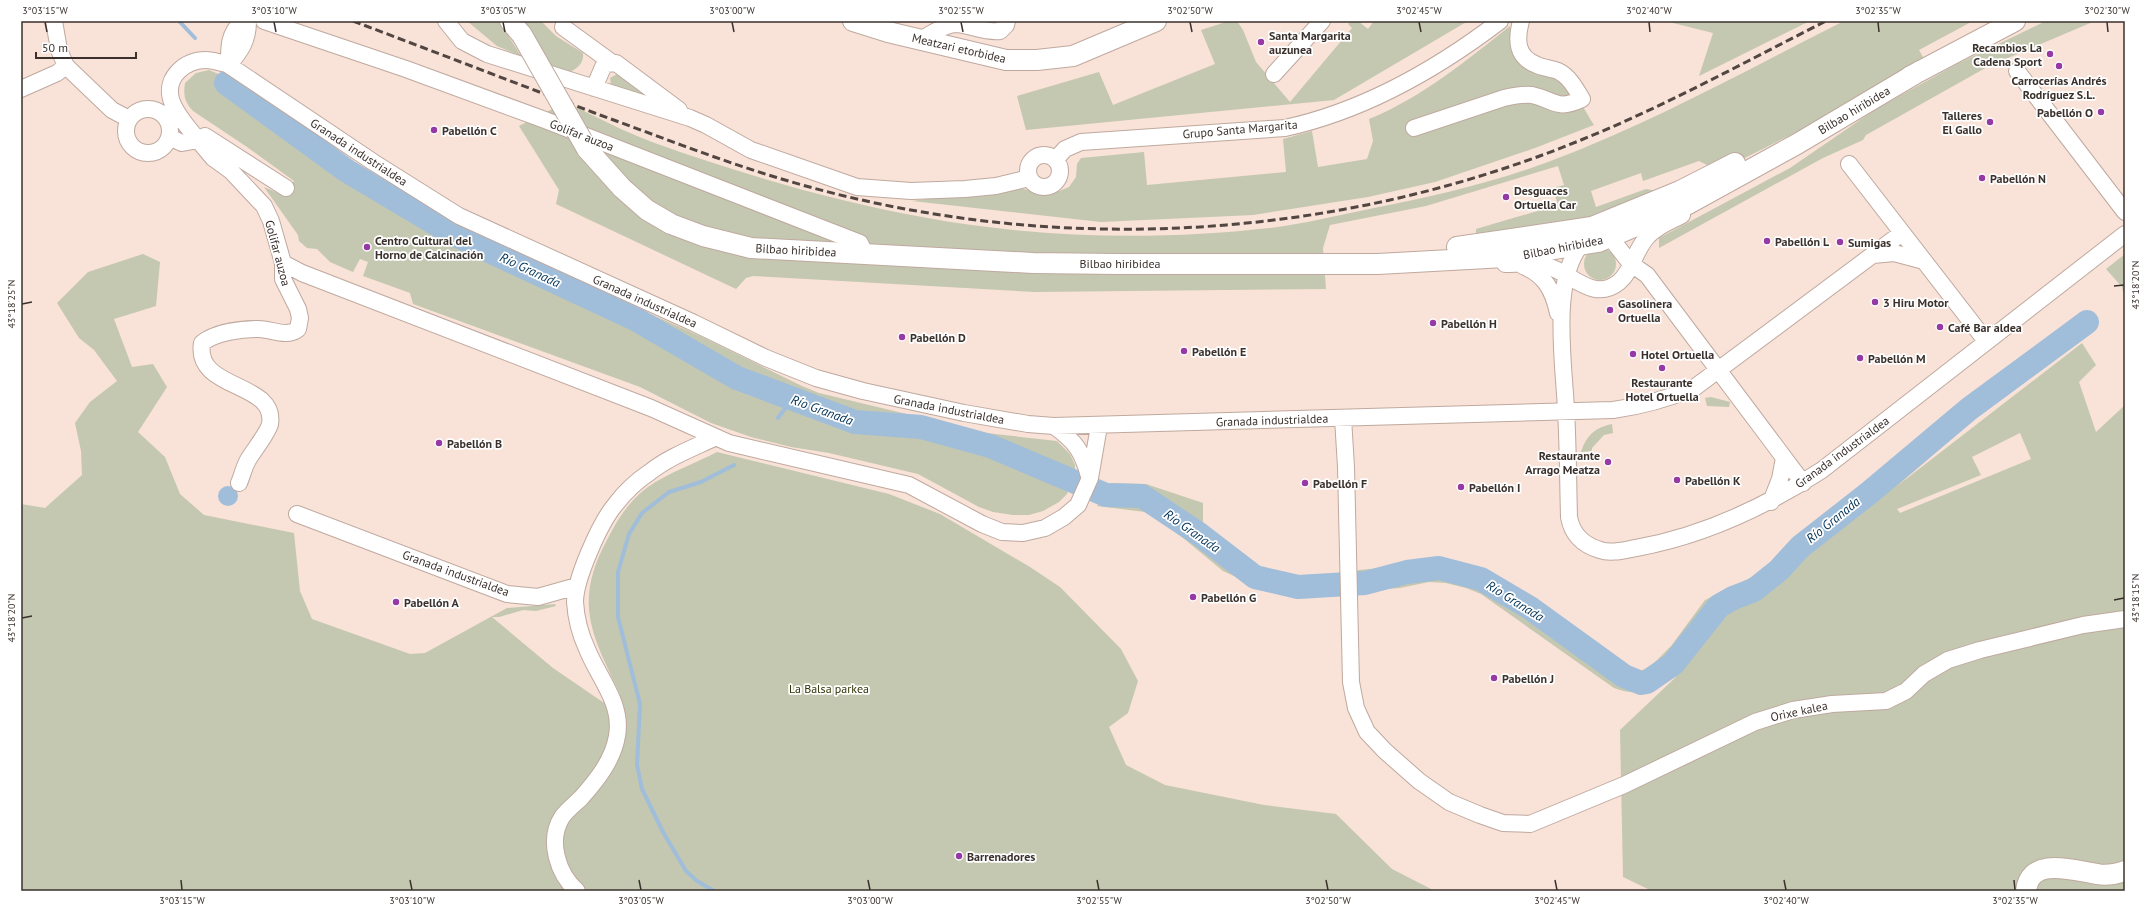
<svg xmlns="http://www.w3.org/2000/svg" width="2146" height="912" viewBox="0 0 2146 912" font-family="'PT Sans',sans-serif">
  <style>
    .green { fill: #c4c8b0; fill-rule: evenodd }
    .water { fill: #a0bdda }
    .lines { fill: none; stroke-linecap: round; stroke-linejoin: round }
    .stream { stroke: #a0bdda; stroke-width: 4 }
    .river { stroke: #a0bdda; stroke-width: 24 }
    .minor-casing { stroke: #bfa99f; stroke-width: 18 }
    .tertiary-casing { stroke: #bfa99f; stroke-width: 22 }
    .minor { stroke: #fff; stroke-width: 16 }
    .tertiary { stroke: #fff; stroke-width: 20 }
    .rail { stroke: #514641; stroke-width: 3; stroke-dasharray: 8 4; stroke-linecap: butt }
    .tertiary-bridge-casing { stroke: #bfa99f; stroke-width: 22; stroke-linecap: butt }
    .tertiary-bridge { stroke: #fff; stroke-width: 20 }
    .ticks { fill: none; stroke: #3a312d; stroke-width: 1.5 }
    .poi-dot { fill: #953aa5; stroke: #fff; stroke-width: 1.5 }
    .labels { text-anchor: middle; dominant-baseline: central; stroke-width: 3.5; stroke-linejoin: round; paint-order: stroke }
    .poi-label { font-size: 12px; font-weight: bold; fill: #3a312d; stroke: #fff; text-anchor: start }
    .street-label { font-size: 12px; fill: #3a312d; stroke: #fff }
    .park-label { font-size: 12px; fill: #323506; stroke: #fff }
    .water-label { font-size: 13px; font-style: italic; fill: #013256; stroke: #fff }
    .neatline { fill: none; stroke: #3a312d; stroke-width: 1.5 }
    .ticks-label { font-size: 10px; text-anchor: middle; fill: #3a312d }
  </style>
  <rect width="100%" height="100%" fill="#f9e2d7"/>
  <path class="green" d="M467 21H499L521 56 497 46Z
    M520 21H541L556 36 583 53C584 63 578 68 570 72L550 67Z
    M1229 21H1237L1243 30 1256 62 1290 102 1352 28 1348 24 1351 21H1358L1368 29 1374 21H1468L1334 100 1026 130 1017 96 1099 72 1113 105 1215 64 1201 30Z
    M1810 21 1699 76 1713 33 1669 22Z
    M1844 21H1973L1919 50 1928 66 1719 171 1699 161 1643 181 1641 173 1591 191 1596 207 1646 189 1657 191 1609 212 1574 221 1476 237V229L1558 205 1553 188 1564 185 1558 166 1426 206 1330 225 1323 248 1326 289 1035 292 753 276 746 278 736 289 556 204 559 190 519 126 572 99 573 106C599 118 625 132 652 142 738 173 833 201 922 217 1035 238 1155 241 1269 228 1304 224 1339 215 1374 208 1431 197 1494 182 1548 162 1650 124 1747 70 1844 21Z
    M2046 21H2095L1989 66 1866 135 1863 140 1823 158 1659 248V238L1790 168 1876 109 1959 63Z
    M1510 26C1511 55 1514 64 1543 74 1548 75 1556 77 1561 80 1575 89 1585 111 1594 125L1535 148 1435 182 1368 197 1253 215 1101 222 912 201 1012 187 1052 194 1069 187 1076 177 1077 164 1081 158 1144 152 1147 185 1286 172 1283 139 1312 131 1318 167 1367 159 1373 141 1369 119C1421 98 1466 61 1510 26Z
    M209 70 221 75 354 163 456 226 542 266 700 336 802 386 819 393 986 433 1057 441 1070 454 1075 465V473L1067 494 1059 502 1043 511 1029 515H1013L993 512 979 507 918 474 829 453 791 447 751 437 711 423 640 387 413 304 410 293 363 276 368 262 360 259 353 272 330 262 317 249 307 248 299 241 298 235 264 187 283 195 294 181 247 147 193 111C185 102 183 96 185 83L196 73Z
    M617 74 658 99 653 101 611 84 610 78Z
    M1584 264a16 16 0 1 1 32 0a16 16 0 1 1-32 0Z
    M143 254 160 262 156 306 114 319 132 367 153 364 167 387 138 432 165 457 180 494 204 515 294 533 300 591 312 619 410 654 425 653 507 608 555 604 556 606 536 611 523 610 499 617H492L553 668 610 707 620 694C591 633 573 602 608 538 617 520 629 502 644 490 663 475 696 463 717 452L889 494 940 514 1030 567 1060 587 1121 649 1138 681 1128 713 1109 727 1126 765 1165 785 1264 805 1336 814 1392 869 1435 891H21V504L45 508 82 475 81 451 75 423 90 402 117 381 94 350 79 338 57 303 88 272Z
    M2125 254V300L2122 287 2106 269Z
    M2087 322 1897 486 2082 343 2096 365 2079 382 2096 432 2125 405V891H1652L1623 877 1620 730 1677 676C1655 687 1639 698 1614 688L1481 594 1466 588 1446 583 1429 582 1400 588 1312 595 1256 586 1223 571 1153 513 1097 506 1110 483 1146 484 1203 503V523L1262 571 1309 581 1359 570 1403 566 1435 559 1480 568 1515 588 1620 666 1633 672 1643 670 1652 665 1671 646 1705 600 1756 575 1879 473ZM2020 433 2031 459 1900 513 1897 509 1981 475 1972 457Z
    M1711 397 1730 402 1729 407 1707 406 1705 398Z
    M1612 424 1613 433 1604 435 1592 448V451L1581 452C1586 436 1595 427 1612 424Z"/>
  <path class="water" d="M218 496a10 10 0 1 1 20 0a10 10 0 1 1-20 0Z"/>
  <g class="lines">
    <path class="stream" d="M179 21 195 38
      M778 418 792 399
      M714 891 697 881 686 871 663 832 642 789 637 765 640 704 618 617V572L629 534 642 513 669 492 701 482 734 465"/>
    <path class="river" d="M226 83 347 171 453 234 637 320 737 378 855 422 921 427 990 446 1106 495 1142 496 1199 534 1255 577 1298 587 1365 583 1407 572 1439 568 1481 579 1530 608 1624 676 1641 683 1647 682 1673 664 1719 606 1733 598 1754 590 1779 570 1800 547 1869 493 1969 409 2087 322"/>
    <defs>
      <path id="minor" d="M264 21 406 69 545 120 860 243 865 253
        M446 21 462 41 487 54 690 118 706 125 751 150 857 187 911 191 965 189 996 186 1029 178
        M563 27 611 62
        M921 39C932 34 945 24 956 24 971 25 985 33 1000 31L1006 25 1007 21
        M229 65C241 50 248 41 248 21
        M229 65C229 46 228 36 242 21
        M66 66 112 110 129 119
        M2017 71 2125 212
        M1274 74 1322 21
        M594 88 603 67 606 64 616 63 679 110
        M21 89 57 73 66 66 59 50 54 21
        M126 131a22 22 0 1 1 44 0a22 22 0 1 1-44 0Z
        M1414 128 1504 98C1513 96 1522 94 1532 95 1555 100 1556 111 1582 99 1576 89 1569 76 1558 71 1551 68 1543 68 1537 65 1516 57 1516 40 1521 21
        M169 137 182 143 198 140 213 158 231 171 264 206 271 221 283 263V279L298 309 300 318 298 329C287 338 271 329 259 329 241 329 216 332 202 343 194 391 277 381 270 424 268 433 253 451 248 460 244 467 242 476 239 483
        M1028 171a16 16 0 1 1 32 0a16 16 0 1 1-32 0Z
        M1056 159 1065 149 1081 142 1285 128C1363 111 1437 69 1500 21
        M1849 164 1986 341
        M286 188 205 136 198 140C189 128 175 114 171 99 165 77 185 60 206 60 213 60 221 63 227 64L373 162 459 216 694 323 766 358 816 378 863 391 964 413 1028 424 1054 426 1613 410C1642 406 1667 399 1694 388L1902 233
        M1598 237 1613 241 1631 264 1647 275 1803 483
        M1586 239C1549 274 1564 363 1566 410 1568 445 1568 481 1569 517 1572 534 1583 545 1600 550 1611 554 1624 550 1636 548 1703 536 1765 507 1822 470L2125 234
        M1873 255 1894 253 1924 261
        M283 263 302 273 651 408 729 443 909 485 982 524 1002 532 1023 533 1045 528 1064 517 1078 505 1090 478 1099 426
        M1505 264C1519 264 1534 262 1547 266 1572 273 1593 303 1619 282 1633 270 1635 249 1648 236 1657 226 1671 221 1682 215
        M1523 266C1545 275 1553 290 1558 313
        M1343 418 1346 467 1351 682 1356 708 1367 732 1385 751 1419 781 1449 802 1480 815 1503 823 1530 824 1624 785 1755 722 1793 710 1832 704 1886 701 1906 691 1924 674 1948 660 1980 650 2083 625 2125 619
        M1054 426C1076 442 1082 451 1089 476
        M1771 502 1780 479 1784 458
        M297 514 507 594 538 597 577 586
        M577 891C558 874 547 841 562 817 567 810 575 804 581 798 597 780 613 760 617 736 623 703 598 677 587 649 580 634 576 618 575 602 575 579 600 523 615 505 624 493 638 480 650 472 669 457 693 448 714 438"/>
      <path id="tertiary" d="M510 21 522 35
        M853 21 888 32 1006 60H1037L1073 56 1156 21
        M1909 77 2015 21
        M587 149 622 188 647 210 671 224 703 236 751 248 1033 263 1118 264H1378L1505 257 1598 242 1688 204 1797 144 1920 71
        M1457 247 1592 227 1680 191 1735 163
        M2026 891C2030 855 2075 871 2097 874 2107 876 2116 874 2125 871"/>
    </defs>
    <use href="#minor" class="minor-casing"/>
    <use href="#tertiary" class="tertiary-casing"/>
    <use href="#minor" class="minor"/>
    <use href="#tertiary" class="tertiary"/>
    <path class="rail" d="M353 21C435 52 518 84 600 115 658 136 716 159 775 177 1039 258 1327 244 1581 140 1665 106 1745 62 1826 21"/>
    <defs>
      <path id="tertiary-bridge" d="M522 35 587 149"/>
    </defs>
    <use href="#tertiary-bridge" class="tertiary-bridge-casing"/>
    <use href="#tertiary-bridge" class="tertiary-bridge"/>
  </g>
  <path class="ticks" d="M45 22 47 32M274 22 276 32M503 22 505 32M732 22 734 32M961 22 963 32M1190 22 1192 32M1419 22 1421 32M1649 22 1650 32M1878 22 1879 32M2107 22 2108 32M2114 286 2124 285M22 304 32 302M2114 600 2124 598M22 618 32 616M181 880 182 890M410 880 412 890M639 880 641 890M868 880 870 890M1097 880 1099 890M1326 880 1328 890M1555 880 1557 890M1784 880 1786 890M2014 880 2015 890"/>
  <g class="poi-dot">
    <circle cx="1261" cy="42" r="4"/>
    <circle cx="2050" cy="54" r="4"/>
    <circle cx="2059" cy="66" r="4"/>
    <circle cx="2101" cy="112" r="4"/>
    <circle cx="1990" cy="122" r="4"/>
    <circle cx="434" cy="130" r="4"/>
    <circle cx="1982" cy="178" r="4"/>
    <circle cx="1506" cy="197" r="4"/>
    <circle cx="1767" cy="241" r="4"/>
    <circle cx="1840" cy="242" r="4"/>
    <circle cx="367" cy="247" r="4"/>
    <circle cx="1875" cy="302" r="4"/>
    <circle cx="1610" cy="310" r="4"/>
    <circle cx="1433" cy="323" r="4"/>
    <circle cx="1940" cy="327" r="4"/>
    <circle cx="902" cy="337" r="4"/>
    <circle cx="1184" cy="351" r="4"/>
    <circle cx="1633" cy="354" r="4"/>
    <circle cx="1860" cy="358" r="4"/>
    <circle cx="1662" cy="368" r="4"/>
    <circle cx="439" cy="443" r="4"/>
    <circle cx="1608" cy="462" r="4"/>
    <circle cx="1677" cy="480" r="4"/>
    <circle cx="1305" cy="483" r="4"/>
    <circle cx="1461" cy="487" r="4"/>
    <circle cx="1193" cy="597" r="4"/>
    <circle cx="396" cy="602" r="4"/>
    <circle cx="1494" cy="678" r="4"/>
    <circle cx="959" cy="856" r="4"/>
  </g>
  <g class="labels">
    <g class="poi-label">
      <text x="1269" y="35">Santa Margarita<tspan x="1269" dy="14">auzunea</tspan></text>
      <text x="2042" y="47" text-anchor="end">Recambios La<tspan x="2042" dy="14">Cadena Sport</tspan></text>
      <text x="2059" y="80" text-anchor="middle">Carrocerías Andrés<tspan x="2059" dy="14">Rodríguez S.L.</tspan></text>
      <text x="2093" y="112" text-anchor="end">Pabellón O</text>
      <text x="1982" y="115" text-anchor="end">Talleres<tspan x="1982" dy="14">El Gallo</tspan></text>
      <text x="442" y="130">Pabellón C</text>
      <text x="1990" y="178">Pabellón N</text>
      <text x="1514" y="190">Desguaces<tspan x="1514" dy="14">Ortuella Car</tspan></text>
      <text x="375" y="240">Centro Cultural del<tspan x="375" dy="14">Horno de Calcinación</tspan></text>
      <text x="1775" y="241">Pabellón L</text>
      <text x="1848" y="242">Sumigas</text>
      <text x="1883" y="302">3 Hiru Motor</text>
      <text x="1618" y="303">Gasolinera<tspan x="1618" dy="14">Ortuella</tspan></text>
      <text x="1441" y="323">Pabellón H</text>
      <text x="1948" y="327">Café Bar aldea</text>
      <text x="910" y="337">Pabellón D</text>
      <text x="1192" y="351">Pabellón E</text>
      <text x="1641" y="354">Hotel Ortuella</text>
      <text x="1868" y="358">Pabellón M</text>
      <text x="1662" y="382" text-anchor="middle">Restaurante<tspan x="1662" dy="14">Hotel Ortuella</tspan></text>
      <text x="447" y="443">Pabellón B</text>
      <text x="1600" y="455" text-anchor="end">Restaurante<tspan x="1600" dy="14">Arrago Meatza</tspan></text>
      <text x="1685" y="480">Pabellón K</text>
      <text x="1313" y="483">Pabellón F</text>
      <text x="1469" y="487">Pabellón I</text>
      <text x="1201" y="597">Pabellón G</text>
      <text x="404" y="602">Pabellón A</text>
      <text x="1502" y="678">Pabellón J</text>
      <text x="967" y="856">Barrenadores</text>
    </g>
    <g class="street-label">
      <text transform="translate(959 48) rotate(13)">Meatzari etorbidea</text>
      <text transform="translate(1854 110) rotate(-31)">Bilbao hiribidea</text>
      <text transform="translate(1240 129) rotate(-5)">Grupo Santa Margarita</text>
      <text transform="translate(582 135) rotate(21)">Golifar auzoa</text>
      <text transform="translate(359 152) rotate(33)">Granada industrialdea</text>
      <text transform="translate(1563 247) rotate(-11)">Bilbao hiribidea</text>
      <text transform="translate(796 250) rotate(3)">Bilbao hiribidea</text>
      <text transform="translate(278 253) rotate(75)">Golifar auzoa</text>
      <text x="1120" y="263">Bilbao hiribidea</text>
      <text transform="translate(645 301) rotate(24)">Granada industrialdea</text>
      <text transform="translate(949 409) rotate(11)">Granada industrialdea</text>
      <text transform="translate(1272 420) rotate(-2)">Granada industrialdea</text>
      <text transform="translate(1842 452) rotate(-36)">Granada industrialdea</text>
      <text transform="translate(456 573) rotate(20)">Granada industrialdea</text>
      <text transform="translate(1799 711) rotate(-12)">Orixe kalea</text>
    </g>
    <g class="park-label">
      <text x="829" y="688">La Balsa parkea</text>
    </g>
    <g class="water-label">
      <text transform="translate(530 270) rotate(25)">Río Granada</text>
      <text transform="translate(822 410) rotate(20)">Río Granada</text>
      <text transform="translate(1833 520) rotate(-39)">Río Granada</text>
      <text transform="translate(1192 531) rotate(35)">Río Granada</text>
      <text transform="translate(1515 601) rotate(32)">Río Granada</text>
    </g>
  </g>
  <rect width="2146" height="912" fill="none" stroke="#ffffff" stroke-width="44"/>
  <path d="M36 52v6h100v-6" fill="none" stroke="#3a312d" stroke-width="2"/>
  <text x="42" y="52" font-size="12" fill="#3a312d" stroke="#ffffff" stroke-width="3" paint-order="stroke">50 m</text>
  <rect x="22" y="22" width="2102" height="868" class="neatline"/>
  <g class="ticks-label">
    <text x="45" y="14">3°03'15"W</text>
    <text x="274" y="14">3°03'10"W</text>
    <text x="503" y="14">3°03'05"W</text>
    <text x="732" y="14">3°03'00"W</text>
    <text x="961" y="14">3°02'55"W</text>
    <text x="1190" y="14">3°02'50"W</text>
    <text x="1419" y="14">3°02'45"W</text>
    <text x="1649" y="14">3°02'40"W</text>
    <text x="1878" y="14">3°02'35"W</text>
    <text x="2107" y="14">3°02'30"W</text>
    <text transform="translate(2135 285) rotate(-90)" y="4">43°18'20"N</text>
    <text transform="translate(11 304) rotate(-90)" y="4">43°18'25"N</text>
    <text transform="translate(2135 598) rotate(-90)" y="4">43°18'15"N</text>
    <text transform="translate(11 618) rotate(-90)" y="4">43°18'20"N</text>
    <text x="182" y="904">3°03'15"W</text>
    <text x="412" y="904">3°03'10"W</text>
    <text x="641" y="904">3°03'05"W</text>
    <text x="870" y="904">3°03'00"W</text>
    <text x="1099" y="904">3°02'55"W</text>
    <text x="1328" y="904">3°02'50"W</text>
    <text x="1557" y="904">3°02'45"W</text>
    <text x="1786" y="904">3°02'40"W</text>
    <text x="2015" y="904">3°02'35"W</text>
  </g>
</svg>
